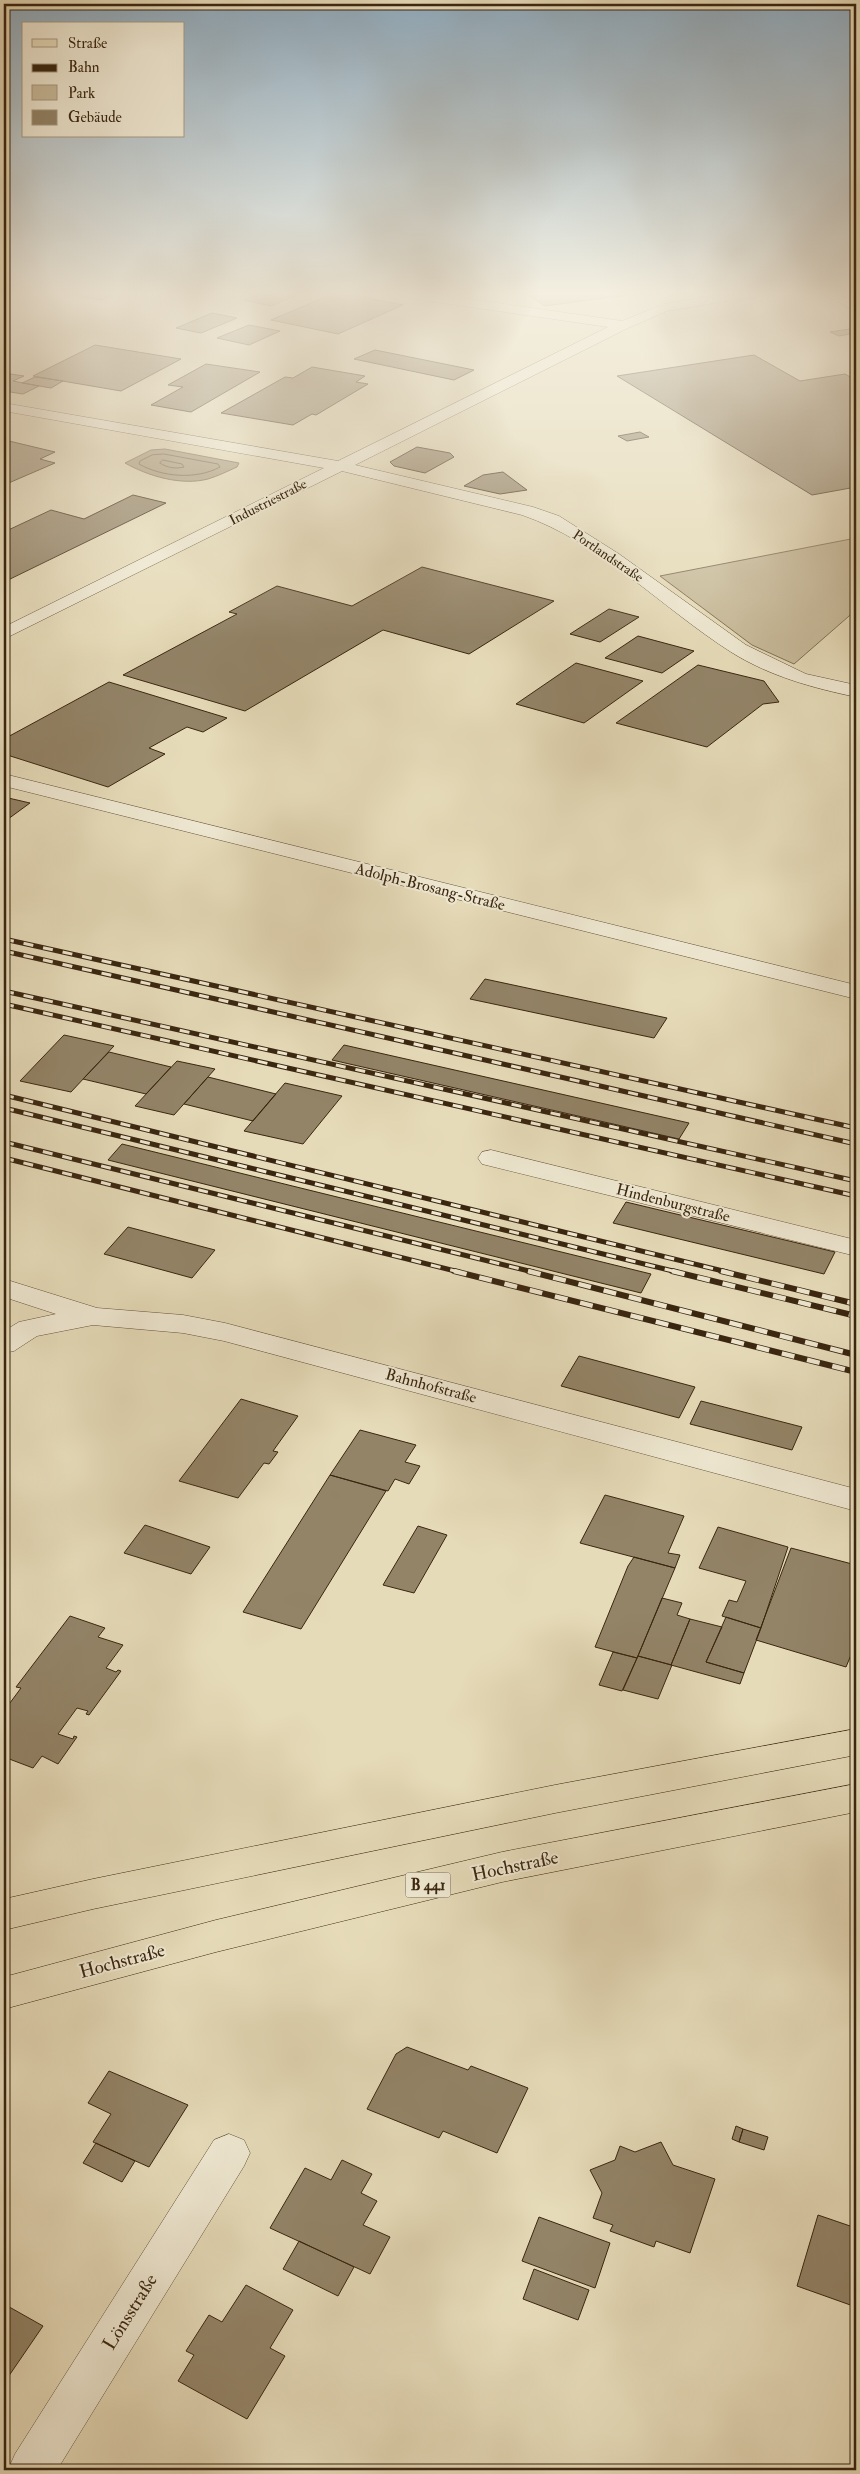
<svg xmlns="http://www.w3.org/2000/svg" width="860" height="2474" viewBox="0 0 860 2474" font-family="'IM FELL Double Pica',serif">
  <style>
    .green { fill: #c9bc9c; stroke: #827156 }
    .water { fill: #ac9d80; stroke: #7e6d53 }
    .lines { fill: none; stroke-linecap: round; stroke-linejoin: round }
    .shore { stroke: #736248; stroke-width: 1 }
    .building { fill: #938468; stroke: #3a2610 }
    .minor-casing { stroke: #65533a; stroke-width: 1 }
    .major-casing { stroke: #3a2610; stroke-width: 1 }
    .minor { fill: #efe8d2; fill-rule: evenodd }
    .major { fill: #e6dbb9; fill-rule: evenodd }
    .rail-far1-casing { stroke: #3a2610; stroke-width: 5 }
    .rail-casing { stroke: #3a2610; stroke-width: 6 }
    .rail-far1 { stroke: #efe8d2; stroke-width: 3; stroke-dasharray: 10; stroke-linecap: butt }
    .rail { stroke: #efe8d2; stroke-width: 4.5; stroke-dasharray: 13; stroke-linecap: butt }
    .labels { text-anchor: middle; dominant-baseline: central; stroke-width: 4; stroke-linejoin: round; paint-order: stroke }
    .far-street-label { font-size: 14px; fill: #3a2610; stroke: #efe8d2 }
    .shield { fill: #efe8d2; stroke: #70604a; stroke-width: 1 }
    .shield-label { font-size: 15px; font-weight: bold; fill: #3a2610 }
    .street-label { font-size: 16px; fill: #3a2610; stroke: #efe8d2 }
    .near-street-label { font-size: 19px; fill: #3a2610; stroke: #efe8d2 }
  </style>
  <rect width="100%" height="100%" fill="#e6dbb9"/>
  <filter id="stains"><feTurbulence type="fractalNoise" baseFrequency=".004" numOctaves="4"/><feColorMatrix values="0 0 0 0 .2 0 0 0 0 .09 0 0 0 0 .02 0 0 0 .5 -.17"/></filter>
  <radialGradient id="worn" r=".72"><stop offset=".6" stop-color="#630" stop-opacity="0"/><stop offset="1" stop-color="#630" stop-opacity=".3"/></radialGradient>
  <path class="green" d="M856 538V610L794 664 752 645 660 576Z"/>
  <path class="water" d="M165 449 239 463 237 467C228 471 218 476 208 479 181 486 148 476 125 463L151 450Z"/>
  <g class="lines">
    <path class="shore" d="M164 454 218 464 220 467C196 480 162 477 139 464L140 461 152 455Z
      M163 460 182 464 184 467C176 469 167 468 160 463Z"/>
  </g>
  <path class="building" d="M51 292H118L102 300Z
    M264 292H304L271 306 244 300Z
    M337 292 403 305 338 334 271 320Z
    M523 292H640L642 293 545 306Z
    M212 313 237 318 201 333 176 328Z
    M249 325 280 331 249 345 217 338Z
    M856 328V333L839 336 830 332Z
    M95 345 181 359 121 391 33 376Z
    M375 350 474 370 454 380 354 359Z
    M754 355 800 381 845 374 856 380V487L812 495 617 376Z
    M206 364 260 372 191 412 151 405 183 387 168 385Z
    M312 367 365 376 356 382 368 384 316 415 312 414 293 425 221 413 285 377 293 378Z
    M4 373 24 376 13 381 39 386 23 394 4 391 9 386 4 385Z
    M35 377 63 381 51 388 22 383Z
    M640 432 649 437 627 441 618 436Z
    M9 441 55 452 40 459 55 463 4 485V443Z
    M417 447 450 453 454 457 425 473 394 466 390 462Z
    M503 472 527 490 500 494 464 486 483 475Z
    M133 495 166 503 4 582V532L51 510 84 519Z
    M422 567 554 601 469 654 383 630 245 711 123 675 237 614 229 612 277 586 352 606Z
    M609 609 639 617 600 642 570 634Z
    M638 636 694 651 662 673 605 658Z
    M576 663 643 681 584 723 516 704Z
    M698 665 764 681 779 702 763 704 707 747 616 723Z
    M109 682 227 718 203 732 187 727 149 748 165 754 108 787 4 754V739Z
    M4 797 30 803 4 822Z
    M485 979 667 1018 654 1038 470 999Z
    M64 1035 114 1046 71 1092 20 1081Z
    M344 1045 689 1123 679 1139 332 1060Z
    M109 1052 171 1067 146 1094 83 1079Z
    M177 1061 215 1069 174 1115 135 1106Z
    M208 1077 276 1094 253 1121 184 1104Z
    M285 1083 342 1096 303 1144 244 1131Z
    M122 1144 329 1195 651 1274 641 1293 108 1160Z
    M626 1202 835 1252 824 1274 613 1223Z
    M128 1227 215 1250 192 1278 104 1254Z
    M579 1356 695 1387 679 1418 561 1386Z
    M241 1399 298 1416 273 1451 278 1452 269 1464 264 1463 238 1498 179 1481Z
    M701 1401 802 1427 792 1450 690 1424Z
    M360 1430 416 1445 405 1462 420 1466 409 1484 395 1479 388 1491 330 1475Z
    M330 1475 386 1491 301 1629 243 1612Z
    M605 1495 684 1516 668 1553 680 1555 675 1568 580 1543Z
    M145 1525 210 1547 191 1574 124 1553Z
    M418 1526 447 1535 414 1593 383 1585Z
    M718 1527 788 1547 761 1628 722 1616 729 1600 737 1602 746 1581 699 1568Z
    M791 1548 856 1565V1643L846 1667 756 1640Z
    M634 1557 675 1568 637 1658 595 1647 628 1566Z
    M662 1598 682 1603 677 1615 690 1619 671 1665 638 1656Z
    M70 1616 105 1628 98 1637 123 1645 106 1668 116 1672 118 1670 121 1671 89 1715 86 1714 88 1711 77 1708 58 1734 73 1739 74 1736 77 1737 58 1764 42 1756 33 1768 4 1757V1711L21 1688 16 1687Z
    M726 1617 761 1628 744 1673 706 1662Z
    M690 1619 722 1627 706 1662 744 1673 740 1684 671 1665Z
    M613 1652 637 1658 622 1691 599 1685Z
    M638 1656 672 1665 658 1699 623 1690Z
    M407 2047 468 2070 471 2066 528 2088 497 2153 443 2131 439 2138 367 2109 396 2054Z
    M109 2071 188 2105 149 2167 93 2142 111 2114 88 2103Z
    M736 2126 743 2129 739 2142 732 2139Z
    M743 2129 768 2137 764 2150 739 2142Z
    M661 2142 673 2165 715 2179 690 2253 656 2241 654 2247 610 2231 613 2225 593 2218 602 2193 590 2170 615 2160 620 2146 635 2152Z
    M96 2143 135 2161 122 2182 83 2163Z
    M342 2160 372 2174 361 2193 377 2201 363 2225 390 2237 370 2274 270 2228 305 2168 331 2180Z
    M818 2215 856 2228V2307L797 2286Z
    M539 2217 610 2243 595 2288 522 2261Z
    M299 2241 354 2267 338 2296 283 2269Z
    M534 2269 589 2290 578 2320 523 2299Z
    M246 2285 293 2310 270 2348 285 2356 247 2419 178 2381 194 2355 186 2351 209 2315 222 2322Z
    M4 2304 43 2326 4 2383Z"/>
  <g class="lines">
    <defs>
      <path id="minor" d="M388 292H422L622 321 664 304 735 292H765L758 296 667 311 628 328 355 465 533 507 559 516 619 554 746 645 806 674 856 685V697C813 688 769 676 731 652 662 608 600 542 522 515L342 471 4 639V627L324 468 4 411V403L338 461 608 327 395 296Z
        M820 292H837L856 302V311Z
        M4 774 856 985V999L4 786Z
        M491 1150 856 1240V1256L482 1164 478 1158 482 1152Z
        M4 1279 97 1308 183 1315 225 1323 856 1489V1511L224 1341 183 1333 93 1325 37 1336 14 1351 4 1353V1331L19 1322 56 1314 4 1297Z
        M229 2134 244 2140 250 2153 244 2166 57 2470H8L15 2454 214 2140Z"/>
      <path id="major" d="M856 1729V1755L555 1813 93 1909 4 1930V1899L93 1879 555 1785Z
        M856 1784V1812L502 1882 216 1952 4 2009V1977L216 1920 502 1852Z"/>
    </defs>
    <use href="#minor" class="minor-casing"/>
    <use href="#major" class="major-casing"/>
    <use href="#minor" class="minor"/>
    <use href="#major" class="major"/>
    <defs>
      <path id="rail-far1" d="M4 939 856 1128
        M4 951 856 1144
        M4 991 856 1181
        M4 1004 856 1196
        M4 1095 727 1272
        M4 1108 677 1272
        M4 1142 533 1272
        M4 1158 459 1272"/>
      <path id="rail" d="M454 1271 856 1372
        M528 1271 856 1355
        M672 1271 856 1316
        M721 1271 856 1304"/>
    </defs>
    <use href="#rail-far1" class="rail-far1-casing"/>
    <use href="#rail" class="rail-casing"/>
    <use href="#rail-far1" class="rail-far1"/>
    <use href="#rail" class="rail"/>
  </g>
  <linearGradient id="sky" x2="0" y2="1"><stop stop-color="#90abbe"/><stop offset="0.46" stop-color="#f4efe0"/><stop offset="1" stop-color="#f4efe0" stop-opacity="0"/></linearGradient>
  <rect width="860" height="638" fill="url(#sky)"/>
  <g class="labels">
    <g class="far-street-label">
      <text transform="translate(268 502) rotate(-27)">Industriestraße</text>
      <text transform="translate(608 556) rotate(34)">Portlandstraße</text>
    </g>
    <rect class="shield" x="405.5" y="1872.5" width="45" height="25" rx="4"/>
    <g class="shield-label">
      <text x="428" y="1885">B 441</text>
    </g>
    <g class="street-label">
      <text transform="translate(430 887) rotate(14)">Adolph-Brosang-Straße</text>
      <text transform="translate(673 1203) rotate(14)">Hindenburgstraße</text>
      <text transform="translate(431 1386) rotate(15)">Bahnhofstraße</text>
    </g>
    <g class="near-street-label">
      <text transform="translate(515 1866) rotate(-12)">Hochstraße</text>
      <text transform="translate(122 1961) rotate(-15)">Hochstraße</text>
      <text transform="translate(130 2312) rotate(-58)">Lönsstraße</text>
    </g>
  </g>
  <rect width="860" height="2474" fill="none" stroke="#e6dbb9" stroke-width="20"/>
  <rect x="5" y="5" width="850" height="2464" fill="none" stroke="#3a2610" stroke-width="2.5"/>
  <rect x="10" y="10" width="840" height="2454" fill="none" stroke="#3a2610"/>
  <rect x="22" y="22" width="162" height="115" fill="#efe8d2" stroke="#a79a84"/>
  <rect x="32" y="39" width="25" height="8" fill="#e6dbb9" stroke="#a79a84"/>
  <text x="68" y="48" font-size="15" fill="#3a2610">Straße</text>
  <rect x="32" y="64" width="25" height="8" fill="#3a2610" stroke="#a79a84"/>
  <text x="68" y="72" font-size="15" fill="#3a2610">Bahn</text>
  <rect x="32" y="85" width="25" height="15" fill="#c9bc9c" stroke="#a79a84"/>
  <text x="68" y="98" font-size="15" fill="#3a2610">Park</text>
  <rect x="32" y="110" width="25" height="15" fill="#938468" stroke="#a79a84"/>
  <text x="68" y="122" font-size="15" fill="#3a2610">Gebäude</text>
  <rect width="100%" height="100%" filter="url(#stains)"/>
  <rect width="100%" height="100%" fill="url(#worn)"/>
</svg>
